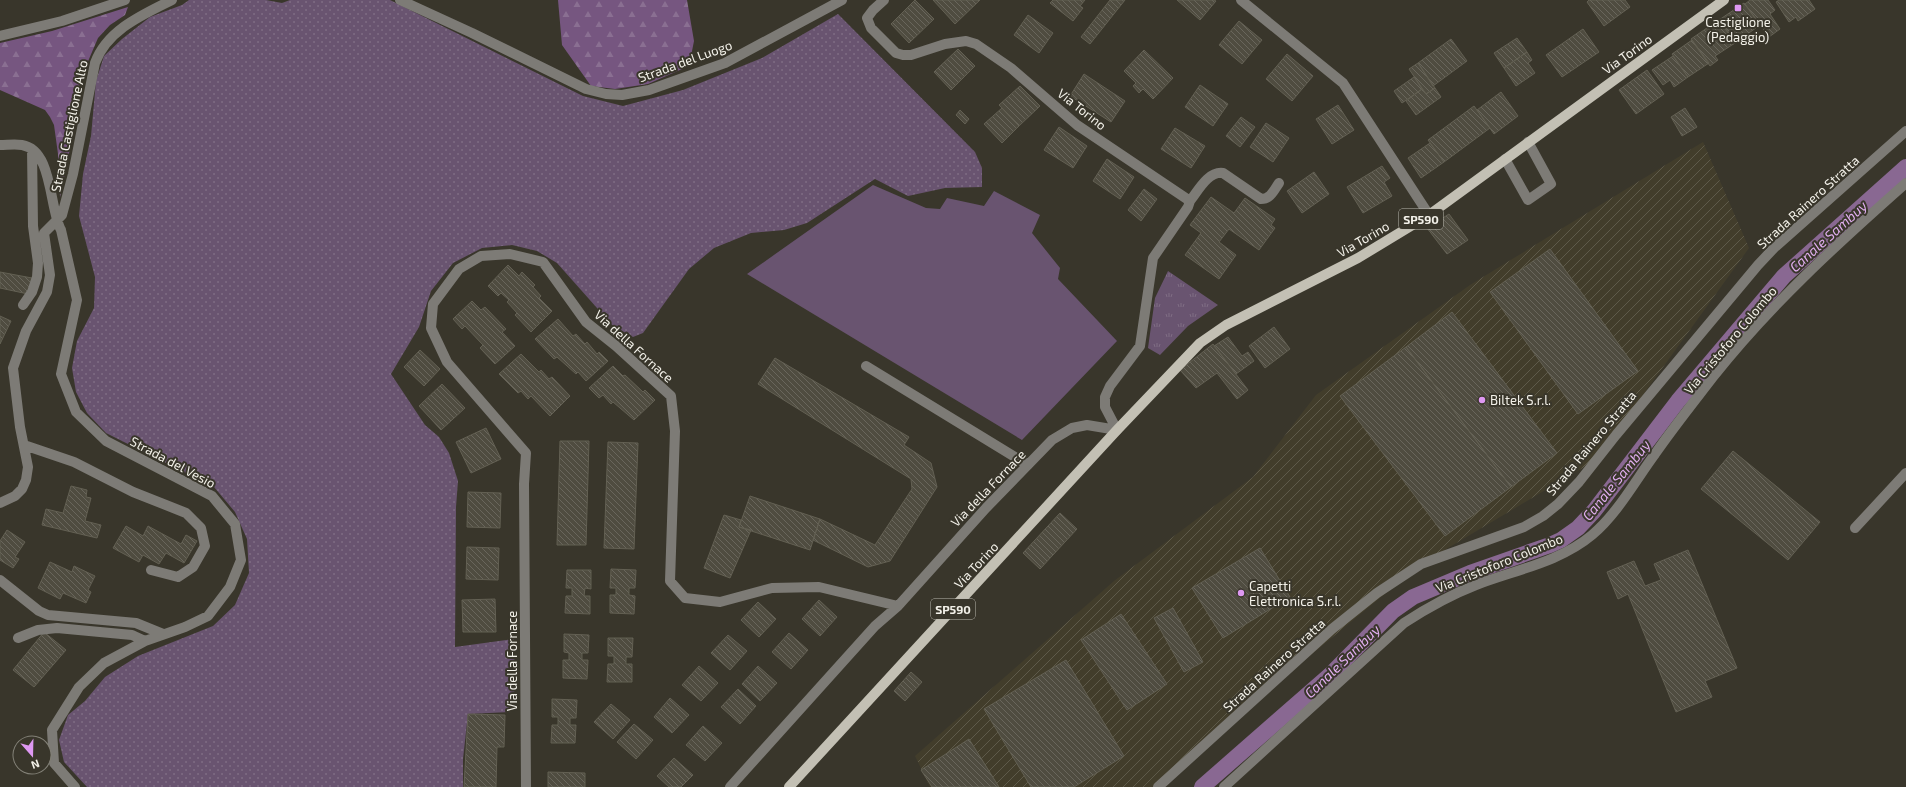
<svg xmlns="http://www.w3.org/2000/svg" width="1906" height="787" viewBox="0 0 1906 787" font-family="'Exo 2',sans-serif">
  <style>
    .industrial { fill: url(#industrial-furrows) }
    .grass { fill: url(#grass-tufts) }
    .forest { fill: url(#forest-firs) }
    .park { fill: url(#park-dots) }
    .pitch { fill: #695470 }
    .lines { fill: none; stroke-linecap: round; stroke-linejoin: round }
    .canal { stroke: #896892; stroke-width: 16 }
    .building { fill: url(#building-back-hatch); stroke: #636053 }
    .minor { stroke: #7d7b76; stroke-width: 10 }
    .major { stroke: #c3c0b4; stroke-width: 10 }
    .poi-dot { fill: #de98f2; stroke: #39362b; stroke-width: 1.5 }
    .labels { text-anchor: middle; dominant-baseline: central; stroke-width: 4; stroke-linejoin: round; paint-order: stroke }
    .shield { fill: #39362b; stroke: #bbb9b0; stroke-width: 1 }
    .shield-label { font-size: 12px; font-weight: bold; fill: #f3f1e9 }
    .poi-label { font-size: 13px; fill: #f3f1e9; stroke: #39362b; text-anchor: start }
    .street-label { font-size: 13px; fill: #f3f1e9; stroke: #39362b }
    .water-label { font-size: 14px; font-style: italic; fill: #e1aef0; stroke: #39362b }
  </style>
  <defs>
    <pattern id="industrial-furrows" width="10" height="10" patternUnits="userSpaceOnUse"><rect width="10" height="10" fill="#423d2b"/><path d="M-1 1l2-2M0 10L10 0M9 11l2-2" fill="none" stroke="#5e5a4a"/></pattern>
    <pattern id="grass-tufts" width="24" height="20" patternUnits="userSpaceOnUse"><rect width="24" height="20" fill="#695470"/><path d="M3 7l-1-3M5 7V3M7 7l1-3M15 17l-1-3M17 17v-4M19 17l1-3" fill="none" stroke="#7f6d84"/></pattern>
    <pattern id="forest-firs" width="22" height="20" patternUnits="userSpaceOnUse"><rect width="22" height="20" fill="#765680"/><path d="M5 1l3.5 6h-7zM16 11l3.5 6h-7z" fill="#8a6f92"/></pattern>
    <pattern id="park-dots" width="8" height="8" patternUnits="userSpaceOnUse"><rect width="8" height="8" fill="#695470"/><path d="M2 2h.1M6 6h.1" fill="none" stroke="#7f6d84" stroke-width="1.8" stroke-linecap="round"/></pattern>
    <pattern id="building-back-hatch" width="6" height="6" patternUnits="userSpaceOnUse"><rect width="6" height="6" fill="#4f4c40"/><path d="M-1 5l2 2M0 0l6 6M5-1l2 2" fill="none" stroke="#69665c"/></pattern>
  </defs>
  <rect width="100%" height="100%" fill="#39362b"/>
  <path class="industrial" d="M1703 142 1749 248 1596 460 1421 564 1232 720 1158 787H930L915 756 1114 581 1253 477 1316 395 1470 285Z"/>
  <path class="grass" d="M1168 271 1218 305 1188 326 1160 355 1148 348 1155 298Z"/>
  <path class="forest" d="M558 0H687L694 41 689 66 648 84 615 89 591 86 562 45Z
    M128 7 125 15 110 25 98 38 80 80 74 129 60 197 58 154 54 125 50 117 45 110 0 90V43L52 31Z"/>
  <path class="park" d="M189 0H266L282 3 290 0H390L583 96 623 106 683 90 762 58 838 14 975 152 982 168V187L945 188 908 196 875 179 807 223 784 230 751 233 714 248 689 269 643 333 633 337 613 326 557 263 537 251 512 245 482 248 453 263 431 291 419 327 391 374 425 425 439 437 449 453 458 481 456 507 455 647 514 639 515 687 511 712 468 714 463 759V787H87L64 762 59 740 68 715 85 701 105 677 138 656 213 626 235 605 249 573 247 539 235 512 214 487 106 433 87 413 76 392 72 368 77 341 94 308 95 277 79 216 83 174 91 136 96 81 104 56 122 39 150 17 182 5Z"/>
  <path class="pitch" d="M873 185 926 208 940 209 947 198 984 206 994 191 1040 215 1032 233 1060 268 1058 279 1117 341 1022 440 747 274Z"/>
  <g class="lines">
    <path class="canal" d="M1202 787 1330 675 1393 611 1413 597 1470 573 1550 545 1561 540 1578 528 1594 511 1678 401 1784 276 1906 167"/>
  </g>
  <path class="building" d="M915 0 934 19 909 43 891 24Z
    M933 0H980L955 24Z
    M1053 0H1085L1080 6 1083 8 1073 21 1050 3Z
    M1110 0H1125L1090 44 1081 37Z
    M1177 0H1214L1216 1 1200 20Z
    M1589 0H1625L1630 7 1604 26 1587 2Z
    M1750 0H1768L1775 10 1770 14 1780 29 1769 37 1745 4Z
    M1779 0H1809L1815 9 1798 21 1796 17 1789 22 1776 2Z
    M1744 3 1760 25 1735 43 1719 20Z
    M1028 15 1053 33 1039 53 1014 35Z
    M1720 19 1735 43 1715 56 1718 60 1710 66 1691 39Z
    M1239 21 1262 40 1242 64 1219 45Z
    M1583 29 1599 52 1562 77 1546 55Z
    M1517 38 1527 52 1504 68 1494 53Z
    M1451 39 1467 61 1433 86 1418 63Z
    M1692 40 1709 63 1688 77 1672 54Z
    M958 49 975 66 951 90 934 72Z
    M1144 50 1173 78 1153 99 1143 89 1139 93 1133 86 1136 83 1124 71Z
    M1527 52 1532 60 1528 63 1535 73 1516 86 1504 68Z
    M1287 54 1313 76 1292 101 1266 79Z
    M1673 56 1688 77 1674 87 1670 80 1663 85 1652 70Z
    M1418 63 1435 88 1426 94 1409 69Z
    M1647 70 1664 94 1636 114 1619 90Z
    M1084 74 1125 101 1111 122 1070 96Z
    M1414 77 1422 89 1402 103 1394 91Z
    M1200 85 1228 104 1213 126 1185 107Z
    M1020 86 1040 106 1019 126 999 105Z
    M1435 88 1441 97 1416 115 1406 101 1422 89 1426 94Z
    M1501 92 1518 116 1494 134 1477 110Z
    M1338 105 1354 130 1332 144 1316 119Z
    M1474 106 1490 128 1444 162 1428 140Z
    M1002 108 1019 126 1002 143 984 124Z
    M1685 108 1697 127 1682 136 1671 117Z
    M960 110 969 119 965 124 956 115Z
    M1241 117 1255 127 1240 147 1226 136Z
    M1266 123 1289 138 1273 162 1250 147Z
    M1059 127 1087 146 1073 168 1044 150Z
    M1175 128 1205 146 1191 168 1161 149Z
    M1430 143 1444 162 1421 178 1408 158Z
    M1107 159 1134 177 1120 199 1093 181Z
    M1382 166 1390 178 1384 182 1392 196 1363 213 1347 187Z
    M1314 172 1329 194 1302 213 1287 191Z
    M1144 189 1157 199 1141 221 1128 210Z
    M1211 197 1234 213 1245 198 1275 219 1271 225 1275 228 1259 250 1229 229 1219 242 1236 255 1219 279 1185 255 1201 233 1190 225Z
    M1449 214 1468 240 1447 254 1427 228Z
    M1550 249 1638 371 1578 414 1490 292Z
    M508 265 519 276 522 272 535 285 533 287 541 296 539 298 552 311 531 332 515 315 517 313 507 302 509 300 501 293 498 296 488 286Z
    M0 272 32 278 28 294 0 288Z
    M472 301 481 310 485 307 506 329 502 332 515 346 495 364 480 348 483 345 465 326 462 329 453 319Z
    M1452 312 1557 453 1511 487 1406 347Z
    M0 316 11 321 0 344Z
    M558 319 573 336 576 334 585 344 587 342 597 354 599 352 608 361 586 381 578 372 576 374 557 357 554 359 535 339Z
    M1274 327 1290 349 1265 368 1249 346Z
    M1228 337 1242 356 1248 352 1254 361 1236 374 1214 346Z
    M1213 344 1248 390 1237 399 1217 373 1196 388 1180 370Z
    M1406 347 1511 487 1445 536 1340 396Z
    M420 350 440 369 424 386 404 367Z
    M521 354 539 372 541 370 549 379 552 377 570 396 550 416 531 396 528 399 521 391 518 393 499 374Z
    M775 358 909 437 904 445 931 463 937 487 890 561 868 567 813 540 820 519 875 545 912 489 911 479 758 384Z
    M613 366 623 376 625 375 643 392 645 390 655 400 634 420 613 402 611 404 603 395 599 398 589 388Z
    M442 384 465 408 441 430 419 406Z
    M486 428 501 459 471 473 456 442Z
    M560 441H589L586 545H557Z
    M608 442 638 443 634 549 604 548Z
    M1733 451 1820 522 1788 560 1701 489Z
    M71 486 87 490 86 497 91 498 85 521 101 525 97 538 42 525 46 509 63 513Z
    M468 492 501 493 500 528 467 527Z
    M750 496 820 519 810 550 739 527Z
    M1060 513 1077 529 1040 569 1023 553Z
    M724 515 741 520 739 527 751 530 730 578 704 568Z
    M126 526 143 536 148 526 181 544 186 535 197 541 184 563 166 553 159 564 143 555 139 562 113 548Z
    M7 530 25 542 15 557 19 559 13 568 0 560V541Z
    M467 547 499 548 498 580 466 579Z
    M1260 548 1290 597 1223 638 1192 588Z
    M1688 550 1737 668 1705 681 1712 697 1676 712 1628 594 1618 599 1607 572 1634 561 1645 586 1661 580 1654 564Z
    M50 562 72 572 74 566 95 576 88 590 91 592 86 603 63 593 60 599 38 588Z
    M611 569 636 570 635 588H629V595L635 596 634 614 610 613V595H616V588H610Z
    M567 570H591V589L585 588 584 596H590V614L565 613 566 596H572V588H566Z
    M495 599 496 632H463L462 600Z
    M819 600 837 617 820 636 802 619Z
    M758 602 776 619 759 637 741 620Z
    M1173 608 1203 662 1184 672 1154 618Z
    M1121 614 1167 684 1127 710 1081 640Z
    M44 632 66 650 34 687 13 670Z
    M789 633 808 650 791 669 772 652Z
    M564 634 589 635 588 653H582V660H588L587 679 563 678V660H569V653L564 652Z
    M728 635 747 651 730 670 711 653Z
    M608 638H633L632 657H626V664H632V682H607L608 664H614V656H608Z
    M1066 660 1124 756 1074 787H1031L984 709Z
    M699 666 718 683 701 701 682 685Z
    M758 666 777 683 760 701 742 684Z
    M911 672 922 682 905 701 894 691Z
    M738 689 756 706 740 724 721 707Z
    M670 698 689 715 672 733 654 717Z
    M552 699 577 700 576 718H570V725H576L575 743H551L552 725H558V717H552Z
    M611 704 630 720 613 739 594 722Z
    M468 714 505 715 504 747H497L496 787H464Z
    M634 724 653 740 636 759 617 742Z
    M703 726 722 743 705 761 686 745Z
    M969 739 999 787H932L921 770Z
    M674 758 693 775 681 787H669L657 776Z
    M548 772 585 773V787H548Z"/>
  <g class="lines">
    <path class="minor" d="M400 0 472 33 586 89 606 94 622 95 649 90 725 63 842 0
      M884 0 873 10 867 18 871 28 896 53 903 55H911L945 44 966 41 976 44 1011 68 1077 125 1190 201 1188 207 1153 258 1140 346 1110 386 1105 397V407L1117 430
      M1241 0 1343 83 1429 215
      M0 36 62 21 125 0
      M0 145C7 145 15 144 22 145 53 150 49 208 61 230L77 300 61 374 76 412 106 441 212 496 235 524 241 560 230 587 208 616 185 627 145 641 104 663 79 687 52 730 54 763 75 787
      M1505 159 1528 200 1551 184 1528 142
      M1190 201C1198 191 1208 171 1223 173L1261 199C1271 199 1274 190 1279 183
      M23 305 32 292 37 277 38 263 33 226 32 149
      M866 366 1028 465
      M24 445 74 462 133 492 186 513 201 528 205 546 193 567 178 577 151 570
      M0 503 15 496 22 489 26 480 28 467 20 427 13 368 26 331 47 292 50 275 44 233 62 215 73 174 95 63C107 30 142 15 172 0
      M1855 528 1906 473
      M0 580 39 611 48 615 136 623 163 634
      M18 638 38 630 57 628 132 635 145 641
      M526 787 524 484 526 453 447 362 431 328 433 304 459 269 481 256 510 254 543 262 586 322 616 346 671 396 675 431 670 581 685 598 720 602 772 588 819 587 898 606
      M730 787 875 626 898 606 986 508 1052 440 1072 428 1087 425 1117 430
      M1158 787 1332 629 1377 593 1421 564 1524 527 1543 516 1558 504 1579 482 1616 435 1758 265 1774 248 1906 131
      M1224 787 1404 623C1427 608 1450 595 1476 585 1515 570 1560 562 1592 535 1618 513 1635 481 1655 454 1673 428 1693 403 1713 377 1770 305 1837 244 1906 183"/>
    <path class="major" d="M789 787 1117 430 1200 343 1226 325 1358 258 1429 215 1724 0"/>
  </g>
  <g class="poi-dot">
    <rect x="1734" y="4" width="8" height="8" rx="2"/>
    <circle cx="1482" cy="400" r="4"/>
    <circle cx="1241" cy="593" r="4"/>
  </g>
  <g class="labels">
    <g class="shield">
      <rect x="1399" y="209" width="44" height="20" rx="3"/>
      <rect x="931" y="599" width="44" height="20" rx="3"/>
    </g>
    <g class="shield-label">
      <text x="1421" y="219">SP590</text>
      <text x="953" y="609">SP590</text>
    </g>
    <g class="poi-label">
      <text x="1738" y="22" text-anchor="middle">Castiglione<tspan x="1738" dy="15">(Pedaggio)</tspan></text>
      <text x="1490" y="400">Biltek S.r.l.</text>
      <text x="1249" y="586">Capetti<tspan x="1249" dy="15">Elettronica S.r.l.</tspan></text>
    </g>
    <g class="street-label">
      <text transform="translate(1627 54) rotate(-36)">Via Torino</text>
      <text transform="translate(685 61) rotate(-20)">Strada del Luogo</text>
      <text transform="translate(1082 109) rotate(38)">Via Torino</text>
      <text transform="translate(69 126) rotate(-78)">Strada Castiglione Alto</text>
      <text transform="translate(1808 202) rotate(-42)">Strada Rainero Stratta</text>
      <text transform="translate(1363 239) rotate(-30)">Via Torino</text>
      <text transform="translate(1730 340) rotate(-50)">Via Cristoforo Colombo</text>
      <text transform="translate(634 346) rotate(42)">Via della Fornace</text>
      <text transform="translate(1591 443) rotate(-50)">Strada Rainero Stratta</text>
      <text transform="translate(173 462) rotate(28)">Strada del Vesio</text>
      <text transform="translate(988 488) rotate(-46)">Via della Fornace</text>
      <text transform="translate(1499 563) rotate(-22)">Via Cristoforo Colombo</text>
      <text transform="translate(976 565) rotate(-47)">Via Torino</text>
      <text transform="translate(512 661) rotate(-90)">Via della Fornace</text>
      <text transform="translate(1274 665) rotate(-42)">Strada Rainero Stratta</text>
    </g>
    <g class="water-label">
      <text transform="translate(1828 236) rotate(-42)">Canale Sambuy</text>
      <text transform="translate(1616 480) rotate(-51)">Canale Sambuy</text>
      <text transform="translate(1342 661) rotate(-44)">Canale Sambuy</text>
    </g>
  </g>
  <g transform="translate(32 755) rotate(160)"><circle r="19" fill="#39362b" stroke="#838177"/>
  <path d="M0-3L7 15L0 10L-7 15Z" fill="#de98f2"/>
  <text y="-6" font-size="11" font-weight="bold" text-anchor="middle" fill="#f3f1e9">N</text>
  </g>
</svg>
